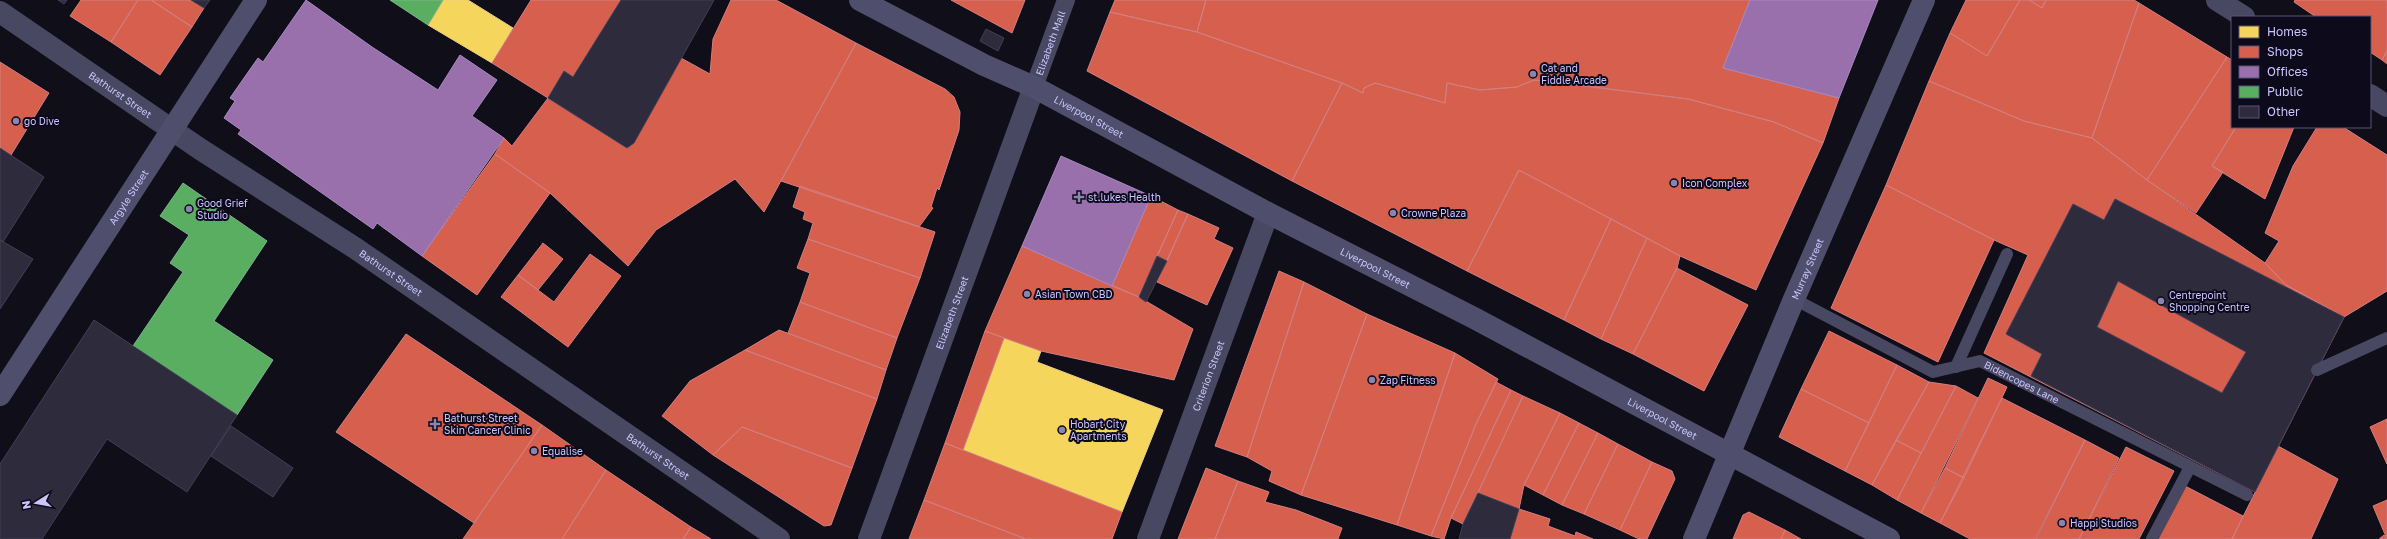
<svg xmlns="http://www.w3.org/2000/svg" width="2387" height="539" viewBox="0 0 2387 539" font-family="'Golos Text',sans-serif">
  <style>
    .homes { fill: #f6d55c; stroke: #e9d08d }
    .shops { fill: #d6604d; stroke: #d37e82 }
    .offices { fill: #9970ab; stroke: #a88ac4 }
    .public { fill: #5aae61; stroke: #7cb590 }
    .building { fill: #2e2b3c; stroke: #433f58; fill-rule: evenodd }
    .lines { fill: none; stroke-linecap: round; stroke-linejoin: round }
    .service { stroke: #494862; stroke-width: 12 }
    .pedestrian { stroke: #494862; stroke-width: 18 }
    .minor { stroke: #494862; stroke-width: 22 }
    .tertiary { stroke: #494862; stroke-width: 22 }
    .secondary { stroke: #4f4e6d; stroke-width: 22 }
    .poi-dot { fill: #8a85ae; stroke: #0d0a1c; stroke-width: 1.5 }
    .labels { text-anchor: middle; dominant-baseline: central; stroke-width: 4; stroke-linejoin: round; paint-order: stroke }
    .street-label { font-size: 10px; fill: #cbc5ff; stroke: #0d0a1c }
    .poi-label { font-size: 10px; fill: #cbc5ff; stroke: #0d0a1c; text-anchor: start }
  </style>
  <rect width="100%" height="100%" fill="#100e18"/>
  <path class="homes" d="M443 0H468L513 28 492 63 428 25Z
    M1004 338 1041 351 1037 362 1163 410 1122 512 963 450Z"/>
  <path class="shops" d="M81 0H138L111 42 70 16Z
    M138 0H151L192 27 160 75 111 42Z
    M151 0H191L204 8 192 27Z
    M531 0H621L573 77 564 71 548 98 492 63Z
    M731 0H776L856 43 764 212 735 179 656 230 628 266 550 193 495 154 504 138 512 146 548 98 627 148 634 143 681 58 710 74 713 39Z
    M951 0H1025L1012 33Z
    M1115 0H1206L1197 32 1110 12Z
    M1206 0H1750L1723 68 1839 98 1823 143 1774 122 1688 99 1564 83 1534 80 1517 87 1480 90 1447 83 1445 103 1375 83 1364 88 1363 93 1342 83 1197 32Z
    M1966 0H2020L1987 56 1950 33Z
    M2020 0H2029L2042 8 2046 0H2134L2139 3 2092 138 2024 121 1929 81 1950 33 1987 56Z
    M2029 0H2046L2042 8Z
    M2295 0H2387V51L2382 60 2370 52V17H2316L2294 2Z
    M2139 3 2227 57 2147 180 2092 138Z
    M1110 12 1197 32 1342 83 1292 181 1087 71Z
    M856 43 945 89 954 97 960 112 959 130 939 190 937 188 931 207 933 208 919 227 781 181Z
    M2387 51V64L2382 60Z
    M2227 57 2232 60V127H2236L2212 166 2223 172 2196 213 2147 180Z
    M0 62 49 93 11 155 0 148Z
    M1534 80 1688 99 1774 122 1823 143 1756 290 1680 256 1519 170 1467 271 1292 181 1342 83 1363 93 1364 88 1375 83 1445 103 1447 83 1480 90 1517 87Z
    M1929 81 2024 121 2092 138 2147 180 2265 263 2286 285 2344 317 2255 492 1984 353 2028 255 1994 240 1886 185Z
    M2236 127H2294L2265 199 2212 166Z
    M2317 127H2343L2387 155V291L2344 317 2286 285 2265 263 2279 241 2265 233 2293 166Z
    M495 154 550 193 477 295 422 256Z
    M1519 170 1611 219 1564 320 1467 271Z
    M1886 185 1994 240 1938 362 1831 308Z
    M800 186 935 232 920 278 808 239 813 223 803 219 805 212 793 207Z
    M1151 196 1178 210 1139 297 1112 286Z
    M1178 210 1188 214 1167 261 1157 256Z
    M1188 214 1219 228 1214 239 1233 248 1207 305 1157 282Z
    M1611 219 1647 238 1601 339 1564 320Z
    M1647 238 1680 256 1677 268 1633 354 1601 339Z
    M808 239 920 278 897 338 800 302 810 273 797 268Z
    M543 243 563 259 538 290 518 275Z
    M1022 246 1139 297 1193 329 1174 380 1041 351 985 331Z
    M590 254 621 276 568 347 501 297 518 275 554 302Z
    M1677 268 1748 305 1704 391 1633 354Z
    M1279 271 1304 282 1247 457 1215 446Z
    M1304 282 1367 314 1301 495 1269 481 1272 471 1247 457Z
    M800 302 897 338 886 370 788 333Z
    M1367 314 1455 353 1397 525 1301 495Z
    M779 330 886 370 877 399 745 350Z
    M985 331 1004 338 963 450 945 443Z
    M1829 331 1897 365 1869 423 1801 389Z
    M406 334 542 425 474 523 336 432Z
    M745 350 877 399 852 468 742 427 713 455 662 416 690 381Z
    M1455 353 1498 379 1476 424 1431 536 1397 525Z
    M1897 365 1929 382 1872 485 1845 471Z
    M1988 378 2007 387 1964 478 1945 468Z
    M1496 382 1511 390 1451 518 1444 539 1431 536 1476 424Z
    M1929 382 1956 386 1921 453 1896 440Z
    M1956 386 1978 398 1921 513 1897 500Z
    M1801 389 1869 423 1845 471 1779 437Z
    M1511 390 1523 396 1463 524 1451 518Z
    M1523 396 1560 413 1524 485 1519 509 1478 493Z
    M2002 398 2085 440 2035 539H1970L1940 523Z
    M1560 413 1579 423 1543 495 1524 485Z
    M2387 419V464L2370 427Z
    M1579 423 1598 433 1562 505 1543 495Z
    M542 425 606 470 562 539H463Z
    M742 427 852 468 831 525 824 526 713 455Z
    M1598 433 1618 444 1584 514 1562 505Z
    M1896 440 1921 453 1897 500 1872 485Z
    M2085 440 2119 458 2079 539H2036Z
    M945 443 1122 512 1112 539H1026L924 500Z
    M1618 444 1652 462 1620 530 1584 514Z
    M2278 446 2338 479 2311 539H2232Z
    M2126 447 2174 471 2139 539H2079Z
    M1652 462 1672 471 1675 479 1647 539H1639L1620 530Z
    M1206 468 1238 481 1215 539H1178Z
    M1945 468 1964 478 1940 523 1921 513Z
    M606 470 691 527 683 539H562Z
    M1238 481 1269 492 1265 502 1296 510 1342 528 1338 539H1215Z
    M2185 486 2243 516 2232 539H2157Z
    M924 500 1026 539H909Z
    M2387 500V539L2373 506Z
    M1519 509 1550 519 1548 526 1575 536 1576 532 1593 539H1510Z
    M1749 512 1785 530 1781 539H1733L1743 515Z
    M691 527 711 539H683Z
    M1785 530 1801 539H1781Z
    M2384 535 2387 539H2379Z"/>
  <path class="offices" d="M306 0 372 47 438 90 460 55 497 80 472 116 504 138 422 256 377 223 373 229 238 134 241 130 224 118 235 101 230 98 258 58 263 62Z
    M1750 0H1878L1839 98 1723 68Z
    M1061 156 1151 196 1112 286 1022 246Z"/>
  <path class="public" d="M390 0H443L428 25Z
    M183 183 267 241 214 321 273 360 237 415 133 346 183 272 170 263 189 235 160 216Z"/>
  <path class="building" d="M58 0H67L64 4Z
    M191 0H210L204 8Z
    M621 0H714L634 143 627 148 548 98 564 71 573 77Z
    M986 29 1004 38 998 51 980 41Z
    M0 148 44 177 3 242 0 240Z
    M2115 199 2344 317 2255 492 2031 376 2042 354 2006 334 2073 204 2104 220ZM2118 281 2246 352 2222 393 2097 327Z
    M0 240 33 259 0 309Z
    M1157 256 1167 261 1146 302 1139 297Z
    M94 320 237 415 187 492 107 439 42 539H0V464Z
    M231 426 293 468 273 497 211 456Z
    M1478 493 1519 509 1510 539H1459L1463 524Z"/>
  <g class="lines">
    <g class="service">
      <path id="s1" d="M1794 299 1933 372 1980 361 2247 495"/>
      <path d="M1956 367 2007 254"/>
      <path d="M2317 370 2387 338"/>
      <path d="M2152 539 2190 467"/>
    </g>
    <path class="pedestrian" id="s2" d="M1034 87 1066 0"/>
    <g class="minor">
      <path d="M2217 0 2244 17"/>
      <path d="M2370 95 2387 106"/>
      <path id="s3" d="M869 539 1034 87"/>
      <path id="s4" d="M1148 539 1268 213"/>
    </g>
    <path class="tertiary" id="s5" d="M0 12 200 149 355 248 779 539"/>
    <g class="secondary">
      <path id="s6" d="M860 0 984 65 1034 87 1268 213 1474 318 1889 539"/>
      <path id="s7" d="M0 395 256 0"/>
      <path id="s8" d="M1694 539 1794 299 1924 0"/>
    </g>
  </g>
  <g class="poi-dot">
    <circle cx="1533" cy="74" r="4"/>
    <circle cx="16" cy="121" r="4"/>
    <circle cx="1674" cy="183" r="4"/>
    <path d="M1077 191h4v4h4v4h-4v4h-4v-4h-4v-4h4z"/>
    <circle cx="189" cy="209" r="4"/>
    <circle cx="1393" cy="213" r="4"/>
    <circle cx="1027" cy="294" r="4"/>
    <circle cx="2161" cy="301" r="4"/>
    <circle cx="1372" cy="380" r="4"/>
    <path d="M433 418h4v4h4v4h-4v4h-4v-4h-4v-4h4z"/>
    <circle cx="1062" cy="430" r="4"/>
    <circle cx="534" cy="451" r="4"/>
    <circle cx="2062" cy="523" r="4"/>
  </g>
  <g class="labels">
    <g class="street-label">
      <text stroke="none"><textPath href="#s2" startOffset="47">Elizabeth Mall</textPath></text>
      <text stroke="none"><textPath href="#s5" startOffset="146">Bathurst Street</textPath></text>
      <text stroke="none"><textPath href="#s6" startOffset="257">Liverpool Street</textPath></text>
      <text stroke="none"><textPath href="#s7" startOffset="236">Argyle Street</textPath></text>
      <text stroke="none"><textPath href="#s6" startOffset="581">Liverpool Street</textPath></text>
      <text stroke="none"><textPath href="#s8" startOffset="293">Murray Street</textPath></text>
      <text stroke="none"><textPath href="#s5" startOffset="470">Bathurst Street</textPath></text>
      <text stroke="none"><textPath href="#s3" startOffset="241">Elizabeth Street</textPath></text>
      <text stroke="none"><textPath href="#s4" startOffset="174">Criterion Street</textPath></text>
      <text stroke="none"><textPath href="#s1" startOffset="252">Bidencopes Lane</textPath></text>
      <text stroke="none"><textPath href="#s6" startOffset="905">Liverpool Street</textPath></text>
      <text stroke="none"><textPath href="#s5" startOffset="794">Bathurst Street</textPath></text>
    </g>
    <g class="poi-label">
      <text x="1541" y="68">Cat and<tspan x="1541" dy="12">Fiddle Arcade</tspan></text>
      <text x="24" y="121">go Dive</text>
      <text x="1682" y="183">Icon Complex</text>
      <text x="1088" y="197">st.lukes Health</text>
      <text x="197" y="203">Good Grief<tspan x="197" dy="12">Studio</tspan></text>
      <text x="1401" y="213">Crowne Plaza</text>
      <text x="1035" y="294">Asian Town CBD</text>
      <text x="2169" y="295">Centrepoint<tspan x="2169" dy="12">Shopping Centre</tspan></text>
      <text x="1380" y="380">Zap Fitness</text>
      <text x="444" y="418">Bathurst Street<tspan x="444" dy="12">Skin Cancer Clinic</tspan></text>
      <text x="1070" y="424">Hobart City<tspan x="1070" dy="12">Apartments</tspan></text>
      <text x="542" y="451">Equalise</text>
      <text x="2070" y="523">Happi Studios</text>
    </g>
  </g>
  <rect x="2231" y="16" width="140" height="112" fill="#0d0a1c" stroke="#595577"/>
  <rect x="2239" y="26" width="20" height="12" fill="#f6d55c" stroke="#595577"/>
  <text x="2267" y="36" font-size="12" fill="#cbc5ff">Homes</text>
  <rect x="2239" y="46" width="20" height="12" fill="#d6604d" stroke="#595577"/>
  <text x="2267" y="56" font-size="12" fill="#cbc5ff">Shops</text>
  <rect x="2239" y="66" width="20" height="12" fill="#9970ab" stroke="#595577"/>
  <text x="2267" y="76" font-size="12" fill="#cbc5ff">Offices</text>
  <rect x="2239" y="86" width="20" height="12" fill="#5aae61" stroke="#595577"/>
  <text x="2267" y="96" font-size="12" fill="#cbc5ff">Public</text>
  <rect x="2239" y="106" width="20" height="12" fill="#2e2b3c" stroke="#595577"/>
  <text x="2267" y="116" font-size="12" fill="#cbc5ff">Other</text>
  <g transform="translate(36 503) rotate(259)" stroke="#0d0a1c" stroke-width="3" paint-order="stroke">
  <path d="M0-3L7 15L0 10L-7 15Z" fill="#cbc5ff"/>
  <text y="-6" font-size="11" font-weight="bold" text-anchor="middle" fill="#cbc5ff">N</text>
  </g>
</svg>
